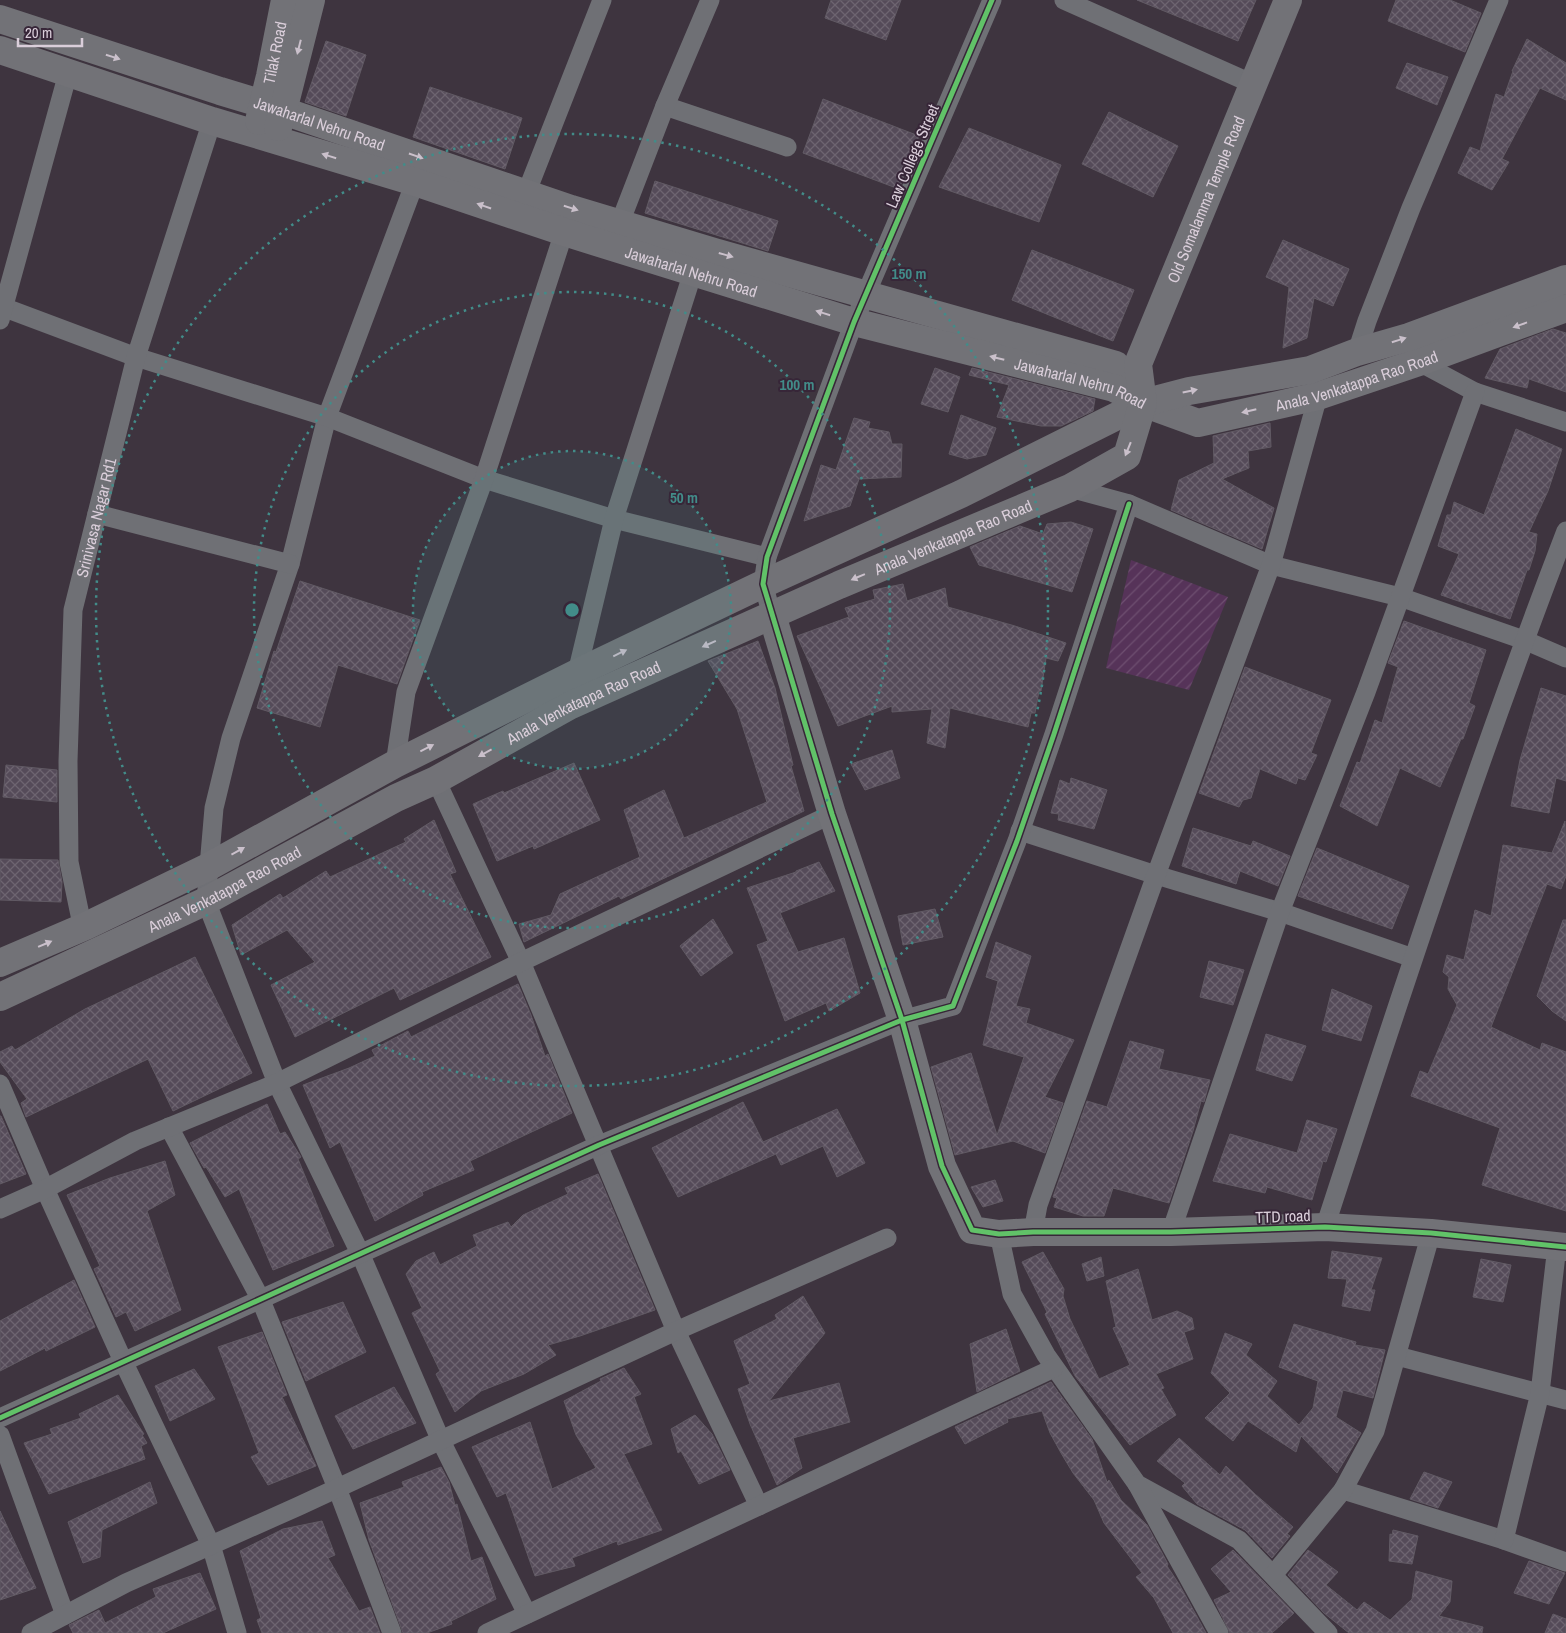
<svg xmlns="http://www.w3.org/2000/svg" width="1566" height="1633" viewBox="0 0 1566 1633" font-family="'Archivo Narrow',sans-serif">
  <style>
    .garden { fill: url(#garden-furrows) }
    .building { fill: url(#building-cross-hatch); stroke: #615a64 }
    .lines { fill: none; stroke-linecap: round; stroke-linejoin: round }
    .street { stroke: #6f7075; stroke-width: 19 }
    .secondary { stroke: #727277; stroke-width: 28 }
    .cycleway-casing { stroke: #372638; stroke-width: 8 }
    .cycleway { stroke: #61c268; stroke-width: 5 }
    .oneway { fill: #cac0cb }
    .ring { fill: none; stroke: #428c89; stroke-width: 2.5; stroke-dasharray: 2.5 5 }
    .labels { text-anchor: middle; dominant-baseline: central; stroke-width: 4; stroke-linejoin: round; paint-order: stroke }
    .street-label { font-size: 16px; fill: #daceda; stroke: #372638 }
    .centre { fill: #428c89; stroke: #372638; stroke-width: 2.5 }
    .ring-label { font-size: 15px; text-anchor: middle; font-weight: bold; fill: #428c89; stroke: #372638; stroke-width: 4; stroke-linejoin: round; paint-order: stroke }
  </style>
  <defs>
    <pattern id="garden-furrows" width="10" height="10" patternUnits="userSpaceOnUse" patternTransform="scale(1.25)"><rect width="10" height="10" fill="#563359"/><path d="M-1 1l2-2M0 10L10 0M9 11l2-2" fill="none" stroke="#6e4f70"/></pattern>
    <pattern id="building-cross-hatch" width="8" height="8" patternUnits="userSpaceOnUse" patternTransform="scale(1.25)"><rect width="8" height="8" fill="#554b59"/><path d="M0 0l8 8M0 8l8-8" fill="none" stroke="#6d6470"/></pattern>
  </defs>
  <rect width="100%" height="100%" fill="#3e343f"/>
  <path class="garden" d="M1131 560 1228 597 1189 690 1106 668Z"/>
  <path class="building" d="M831 0H901L886 40 825 18Z
    M1137 0H1256L1238 41Z
    M1396 0H1450L1481 13 1465 52 1388 21Z
    M1527 39 1566 63V100L1540 88 1502 159 1509 162 1492 190 1458 173 1470 147 1480 151 1496 94 1504 97 1513 71H1512Z
    M326 41 366 55 346 116 305 102Z
    M1407 63 1448 77 1437 105 1396 88Z
    M430 87 522 118 505 169 413 137Z
    M823 99 919 136 899 189 803 153Z
    M1109 112 1178 146 1153 197 1082 164Z
    M969 128 1061 165 1039 222 939 187Z
    M655 181 778 221 768 251 645 213Z
    M1283 240 1349 269 1333 306 1314 298 1307 338 1283 348 1289 287 1266 277Z
    M1032 250 1134 290 1113 341 1012 300Z
    M1553 329 1566 333V392L1529 379 1527 388 1485 378 1500 349Z
    M935 368 960 377 948 412 921 404Z
    M972 368 1095 399 1093 411 1061 426H1041L997 417 1009 385 969 375Z
    M961 415 996 428 986 455 967 459 949 454Z
    M854 418 870 422 868 428 889 432 892 444H902L901 477 859 479 850 506 804 521 821 465 836 470Z
    M1270 423 1271 447 1248 451 1249 468 1222 479 1274 508 1262 549 1171 510 1179 480 1214 463 1213 436Z
    M1516 429 1562 449 1548 491 1529 532 1537 534 1535 551 1529 570H1527L1510 619 1441 595 1459 554 1438 546 1447 515H1451L1454 502 1484 515Z
    M1071 522 1093 529 1072 592 979 565 970 547 1020 526 1043 534 1047 524Z
    M300 581 420 620 397 684 338 665 320 727 257 708 274 651 276 652Z
    M903 584 907 601 945 588 948 607 1015 626 1066 643 1058 661 1046 658 1041 691H1039L1035 713H1031L1028 727 950 708 945 748 927 743 932 709 892 712V706L838 726 797 636 849 617 845 608 875 599 873 590Z
    M1404 621 1486 650 1469 703 1475 706 1463 739H1461L1440 787 1400 768 1377 826 1340 806 1357 762 1360 763 1375 720 1382 723 1398 667 1388 663Z
    M758 641 775 688 793 765 791 766 804 811 621 899 619 896 524 942 519 924 551 915 560 894 640 857 624 810 664 790 684 838 767 802 737 709 708 661Z
    M1245 667 1331 700 1311 753 1317 755 1305 780 1298 778 1296 784 1260 769 1251 798 1243 800 1239 807 1199 793Z
    M1541 688 1566 696V781L1556 778 1549 813 1511 806 1520 760Z
    M892 750 900 778 865 790 851 764Z
    M574 763 600 820 534 849 533 846 497 861 473 804 503 791 504 793Z
    M6 765 57 770V802L3 797Z
    M1071 778 1107 790 1094 829 1058 820 1059 814 1051 813 1060 780 1070 784Z
    M434 820 456 872 450 874 491 957 400 1000 394 988 295 1037 271 985 315 962 287 930 241 955 232 925 280 894 283 898 326 871 330 877 406 842 404 839Z
    M1565 821 1566 876 1561 889 1547 884 1491 1027 1540 1050 1542 1043 1566 1052V1211L1482 1185 1500 1128 1411 1096 1420 1071 1428 1074 1457 1005 1448 989 1449 977 1443 972 1447 955 1464 960 1475 910 1491 916 1503 845 1552 853Z
    M1193 828 1251 846 1253 841 1290 856 1278 886 1240 871 1236 884 1182 866Z
    M1317 848 1409 886 1392 929 1298 896Z
    M0 859 58 860 62 882 61 902 0 900Z
    M819 862 835 891 780 913 798 952 844 938 860 993 829 1011 826 1003 785 1021 757 945 768 941 747 888 796 872V871Z
    M935 909 943 937 903 945 898 916Z
    M713 919 733 953 701 976 680 946Z
    M1563 920H1566V1021L1552 1011 1537 996Z
    M996 942 1031 956 1016 1006 1030 1009 1026 1023 1074 1040 1045 1097 1063 1103 1045 1153 1013 1141 955 1155 931 1067 971 1053 997 1135 1024 1057 983 1045 998 981 986 977Z
    M195 957 252 1073 173 1111 148 1059 26 1117 21 1103 27 1099 0 1062V1052L12 1046 15 1050 85 1009Z
    M1209 961 1244 970 1233 1005 1200 997Z
    M518 984 531 1015 545 1056 548 1054 572 1113 470 1161 474 1170 422 1192 423 1195 375 1221 340 1142 330 1148 303 1085 349 1068 375 1056 372 1050 408 1031 411 1037Z
    M1332 989 1372 1006 1361 1041 1322 1030Z
    M1266 1034 1306 1046 1292 1081 1256 1070Z
    M1130 1041 1164 1050 1159 1069 1210 1080 1204 1102 1201 1101 1193 1131 1169 1203 1113 1188 1104 1216H1083L1054 1207 1057 1198 1053 1197 1087 1101 1107 1107Z
    M743 1102 763 1142 837 1109 865 1163 837 1177 823 1146 781 1165 776 1154 678 1197 652 1148Z
    M267 1104 280 1134 285 1132 301 1157 298 1159 334 1246 273 1270 239 1189 225 1197 206 1167 204 1168 190 1143Z
    M0 1116H1L26 1174 0 1184Z
    M1307 1120 1337 1129 1326 1162 1323 1161 1312 1200 1267 1187 1265 1193 1213 1181 1230 1134 1297 1153Z
    M165 1161 175 1195 147 1211 181 1310 135 1331 126 1312 116 1317 94 1269 100 1266 67 1195 110 1178Z
    M598 1174 655 1310 580 1336 548 1345 556 1355 524 1374 481 1391 455 1412 436 1374 440 1371 412 1313 422 1308 406 1274 416 1261 434 1252 440 1265 477 1246 473 1235 508 1222 511 1227 523 1215 568 1194 565 1188Z
    M995 1180 1003 1201 983 1207 971 1187Z
    M1332 1251 1382 1258 1371 1290H1375L1370 1311 1342 1306 1347 1279 1328 1278Z
    M1043 1252 1064 1289 1063 1296 1070 1319 1099 1379 1130 1365 1113 1328 1116 1327 1106 1281 1138 1269 1152 1320 1177 1311 1192 1318 1194 1329 1184 1332 1193 1359 1156 1374 1164 1388 1161 1389 1176 1415 1130 1445 1075 1376 1045 1314 1047 1312 1022 1262Z
    M1101 1257 1104 1276 1087 1281 1082 1264Z
    M1481 1259 1511 1265 1503 1302 1473 1297Z
    M74 1280 95 1327 46 1351 45 1348 0 1371V1321Z
    M803 1296 825 1333 769 1401 839 1383 850 1422 793 1438 802 1468 777 1485 750 1424 738 1389 750 1384 734 1341 777 1319 775 1315Z
    M343 1302 366 1352 306 1381 282 1322Z
    M1294 1324 1356 1342 1355 1345 1385 1350 1373 1398 1343 1390 1336 1417 1361 1433 1337 1473 1301 1436 1296 1452 1248 1421 1233 1441 1205 1418 1230 1393 1211 1373 1225 1333 1252 1344 1246 1355 1277 1381 1267 1396 1299 1425 1313 1408 1318 1381 1279 1367Z
    M1006 1329 1020 1371 977 1392 970 1344Z
    M262 1332 287 1395 282 1397 316 1466 268 1485 251 1457 259 1453 218 1347Z
    M624 1368 641 1394 634 1397 652 1444 624 1454 662 1530 618 1545 617 1541 572 1558 575 1566 535 1576 506 1493 497 1497 472 1447 530 1422 552 1489 596 1468 576 1435 564 1401 601 1381 600 1379Z
    M194 1369 215 1399 170 1421 155 1386Z
    M1051 1382 1092 1439 1107 1482 1109 1480 1121 1500 1147 1525 1168 1564 1167 1566 1179 1584 1206 1633H1173L1154 1598 1136 1577 1142 1573 1104 1523 1094 1500 1073 1473 1061 1453 1050 1433 1042 1411 1007 1419 1008 1422 965 1444 955 1427Z
    M394 1387 416 1423 353 1449 335 1416Z
    M118 1395 144 1434 142 1435 147 1443 141 1446 145 1459 49 1494 24 1443 52 1434 50 1429 81 1418 79 1414Z
    M695 1415 712 1434 730 1470 699 1484 681 1451 678 1453 671 1429Z
    M1179 1438 1220 1475 1226 1466 1255 1494 1293 1527 1287 1534 1290 1536 1272 1558 1245 1530 1197 1504 1182 1486 1185 1483 1157 1461Z
    M441 1467 449 1482 455 1505 457 1504 471 1561 482 1557 496 1599 451 1621 452 1624 427 1633H403L369 1540 360 1503 404 1487 402 1482Z
    M1424 1472 1452 1482 1438 1508 1410 1499Z
    M150 1482 157 1503 102 1530 100 1557 83 1563 68 1522Z
    M0 1511 36 1588 0 1600Z
    M322 1521 335 1555 328 1558 359 1611 370 1607 380 1633H262L257 1620 261 1618 240 1551 283 1529Z
    M1393 1530 1418 1536 1412 1564 1389 1561 1390 1534 1392 1535Z
    M1233 1550 1294 1613 1272 1633H1230L1214 1600 1231 1592 1211 1569Z
    M1308 1550 1338 1572 1326 1585 1357 1610 1364 1602 1390 1620 1412 1599 1416 1571 1452 1581 1450 1602 1439 1616 1483 1627 1482 1633H1349L1324 1613 1288 1575Z
    M1529 1561 1565 1573 1549 1604 1514 1593Z
    M200 1573 216 1609 163 1633H73L69 1625 99 1610 105 1623 156 1597 153 1589Z
    M1553 1614 1566 1619V1633H1545Z"/>
  <g class="lines">
    <g class="street">
      <path d="M1064 0 1253 84"/>
      <path d="M665 106 787 147"/>
      <path d="M415 182 327 417 290 564 231 738 214 808 206 901 277 1083 360 1253 441 1441 527 1614"/>
      <path d="M522 204 602 0"/>
      <path d="M616 233 665 106 710 0"/>
      <path d="M0 306 136 357 327 417 484 479 614 519 767 557"/>
      <path d="M0 320 68 73"/>
      <path d="M1357 352 1367 321 1411 208 1499 0"/>
      <path d="M1419 362 1475 392 1566 422"/>
      <path d="M1070 488 1129 504 1271 565 1400 597 1524 640 1566 658"/>
      <path d="M97 514 290 564"/>
      <path d="M772 615 763 584 767 557 854 322 992 0"/>
      <path d="M577 673 614 519 693 272"/>
      <path d="M395 764 406 692 484 479 564 232"/>
      <path d="M436 780 521 962 676 1331 759 1506"/>
      <path d="M1020 831 1156 875 1280 912 1413 958"/>
      <path id="s1" d="M86 926 80 915 69 862 68 761 73 610 136 357 212 121"/>
      <path d="M0 1084 45 1189 123 1361 211 1545 237 1633"/>
      <path d="M169 1127 260 1298 337 1488 392 1633"/>
      <path d="M0 1209 45 1189 135 1141 277 1083 521 962 832 814"/>
      <path d="M1325 1227C1401 993 1478 760 1566 531"/>
      <path d="M1033 1232 1038 1205 1156 875 1271 565 1318 396"/>
      <path d="M1171 1232 1280 912 1366 692 1475 392"/>
      <path d="M999 1234 1012 1294 1046 1355 1137 1484 1239 1540 1328 1633"/>
      <path d="M1397 1356 1566 1400"/>
      <path d="M0 1418 599 1145 902 1020 953 1006 1017 841 1054 734 1129 504"/>
      <path d="M0 1435 65 1615"/>
      <path d="M1137 1484 1219 1633"/>
      <path d="M1343 1490 1504 1540 1566 1562"/>
      <path d="M1504 1540 1540 1393 1557 1246"/>
      <path d="M1273 1575 1343 1490 1375 1431 1431 1233"/>
      <path d="M31 1633 126 1583 299 1506 676 1331 887 1238"/>
      <path d="M487 1633 1054 1368"/>
    </g>
    <g class="secondary">
      <path id="s2" d="M0 19 220 91 263 104 571 209 714 252 1116 365 1141 399"/>
      <path id="s3" d="M0 50 212 121 415 182 564 232 854 322 1114 388 1143 403 1198 423 1318 396 1419 362 1566 308"/>
      <path id="s4" d="M259 121 270 76 285 0"/>
      <path d="M278 127 283 111 311 0"/>
      <path d="M772 615 832 814 902 1020 942 1166 972 1230 999 1234 1033 1232H1171L1325 1227 1431 1233 1566 1247"/>
      <path d="M0 963 86 926 208 867 395 764 577 673 763 584 961 494 1143 403 1189 391 1310 370 1357 352 1409 337 1566 279"/>
      <path id="s5" d="M0 997 206 901 396 798 436 780 569 706 839 585 1070 488 1127 456 1143 403 1138 364 1288 0"/>
    </g>
    <defs>
      <path id="cycleway" d="M992 0 854 322 767 557 763 584 832 814 902 1020 942 1166 972 1230 999 1234 1033 1232H1171L1325 1227 1431 1233 1566 1247
        M0 1418 599 1145 902 1020 953 1006 1017 841 1054 734 1129 504"/>
    </defs>
    <use href="#cycleway" class="cycleway-casing"/>
    <use href="#cycleway" class="cycleway"/>
  </g>
  <defs><path id="oneway-solid" d="M-6-.8H1V-3.2L6.5 0L1 3.2V.8H-6Z" transform="scale(1.25)"/></defs>
  <g class="oneway">
    <use href="#oneway-solid" transform="translate(299 47) rotate(104)"/>
    <use href="#oneway-solid" transform="translate(113 57) rotate(18)"/>
    <use href="#oneway-solid" transform="translate(329 156) rotate(-163)"/>
    <use href="#oneway-solid" transform="translate(416 156) rotate(19)"/>
    <use href="#oneway-solid" transform="translate(484 206) rotate(-161)"/>
    <use href="#oneway-solid" transform="translate(571 208) rotate(17)"/>
    <use href="#oneway-solid" transform="translate(726 255) rotate(16)"/>
    <use href="#oneway-solid" transform="translate(823 313) rotate(-163)"/>
    <use href="#oneway-solid" transform="translate(1520 325) rotate(160)"/>
    <use href="#oneway-solid" transform="translate(1399 340) rotate(-17)"/>
    <use href="#oneway-solid" transform="translate(997 358) rotate(-166)"/>
    <use href="#oneway-solid" transform="translate(1190 391) rotate(-12)"/>
    <use href="#oneway-solid" transform="translate(1249 411) rotate(167)"/>
    <use href="#oneway-solid" transform="translate(1128 449) rotate(112)"/>
    <use href="#oneway-solid" transform="translate(858 577) rotate(157)"/>
    <use href="#oneway-solid" transform="translate(709 644) rotate(156)"/>
    <use href="#oneway-solid" transform="translate(620 653) rotate(-26)"/>
    <use href="#oneway-solid" transform="translate(427 748) rotate(-27)"/>
    <use href="#oneway-solid" transform="translate(485 753) rotate(151)"/>
    <use href="#oneway-solid" transform="translate(238 851) rotate(-29)"/>
    <use href="#oneway-solid" transform="translate(45 944) rotate(-23)"/>
  </g>
  <circle cx="572" cy="610" r="159" fill="#428c89" fill-opacity=".12"/>
  <g class="ring">
    <circle cx="572" cy="610" r="159"/>
    <circle cx="572" cy="610" r="318"/>
    <circle cx="572" cy="610" r="476"/>
  </g>
  <g class="labels">
    <g class="street-label">
      <text stroke="none"><textPath href="#s4" startOffset="70">Tilak Road</textPath></text>
      <text stroke="none"><textPath href="#s2" startOffset="336">Jawaharlal Nehru Road</textPath></text>
      <text transform="translate(912 156) rotate(-67)">Law College Street</text>
      <text stroke="none"><textPath href="#s5" startOffset="1524">Old Somalamma Temple Road</textPath></text>
      <text stroke="none"><textPath href="#s3" startOffset="726">Jawaharlal Nehru Road</textPath></text>
      <text stroke="none"><textPath href="#s3" startOffset="1131">Jawaharlal Nehru Road</textPath></text>
      <text stroke="none"><textPath href="#s3" startOffset="1420">Anala Venkatappa Rao Road</textPath></text>
      <text stroke="none"><textPath href="#s1" startOffset="414">Srinivasa Nagar Rd1</textPath></text>
      <text stroke="none"><textPath href="#s5" startOffset="1059">Anala Venkatappa Rao Road</textPath></text>
      <text stroke="none"><textPath href="#s5" startOffset="654">Anala Venkatappa Rao Road</textPath></text>
      <text stroke="none"><textPath href="#s5" startOffset="249">Anala Venkatappa Rao Road</textPath></text>
      <text transform="translate(1283 1216) rotate(-2)">TTD road</text>
    </g>
  </g>
  <circle cx="572" cy="610" r="8" class="centre"/>
  <g class="ring-label">
    <text x="909" y="279">150 m</text>
    <text x="797" y="390">100 m</text>
    <text x="684" y="503">50 m</text>
  </g>
  <path d="M18 38v8h64v-8" fill="none" stroke="#daceda" stroke-width="2.5"/>
  <text x="25" y="38" font-size="15" fill="#daceda" stroke="#372638" stroke-width="4" paint-order="stroke">20 m</text>
</svg>
